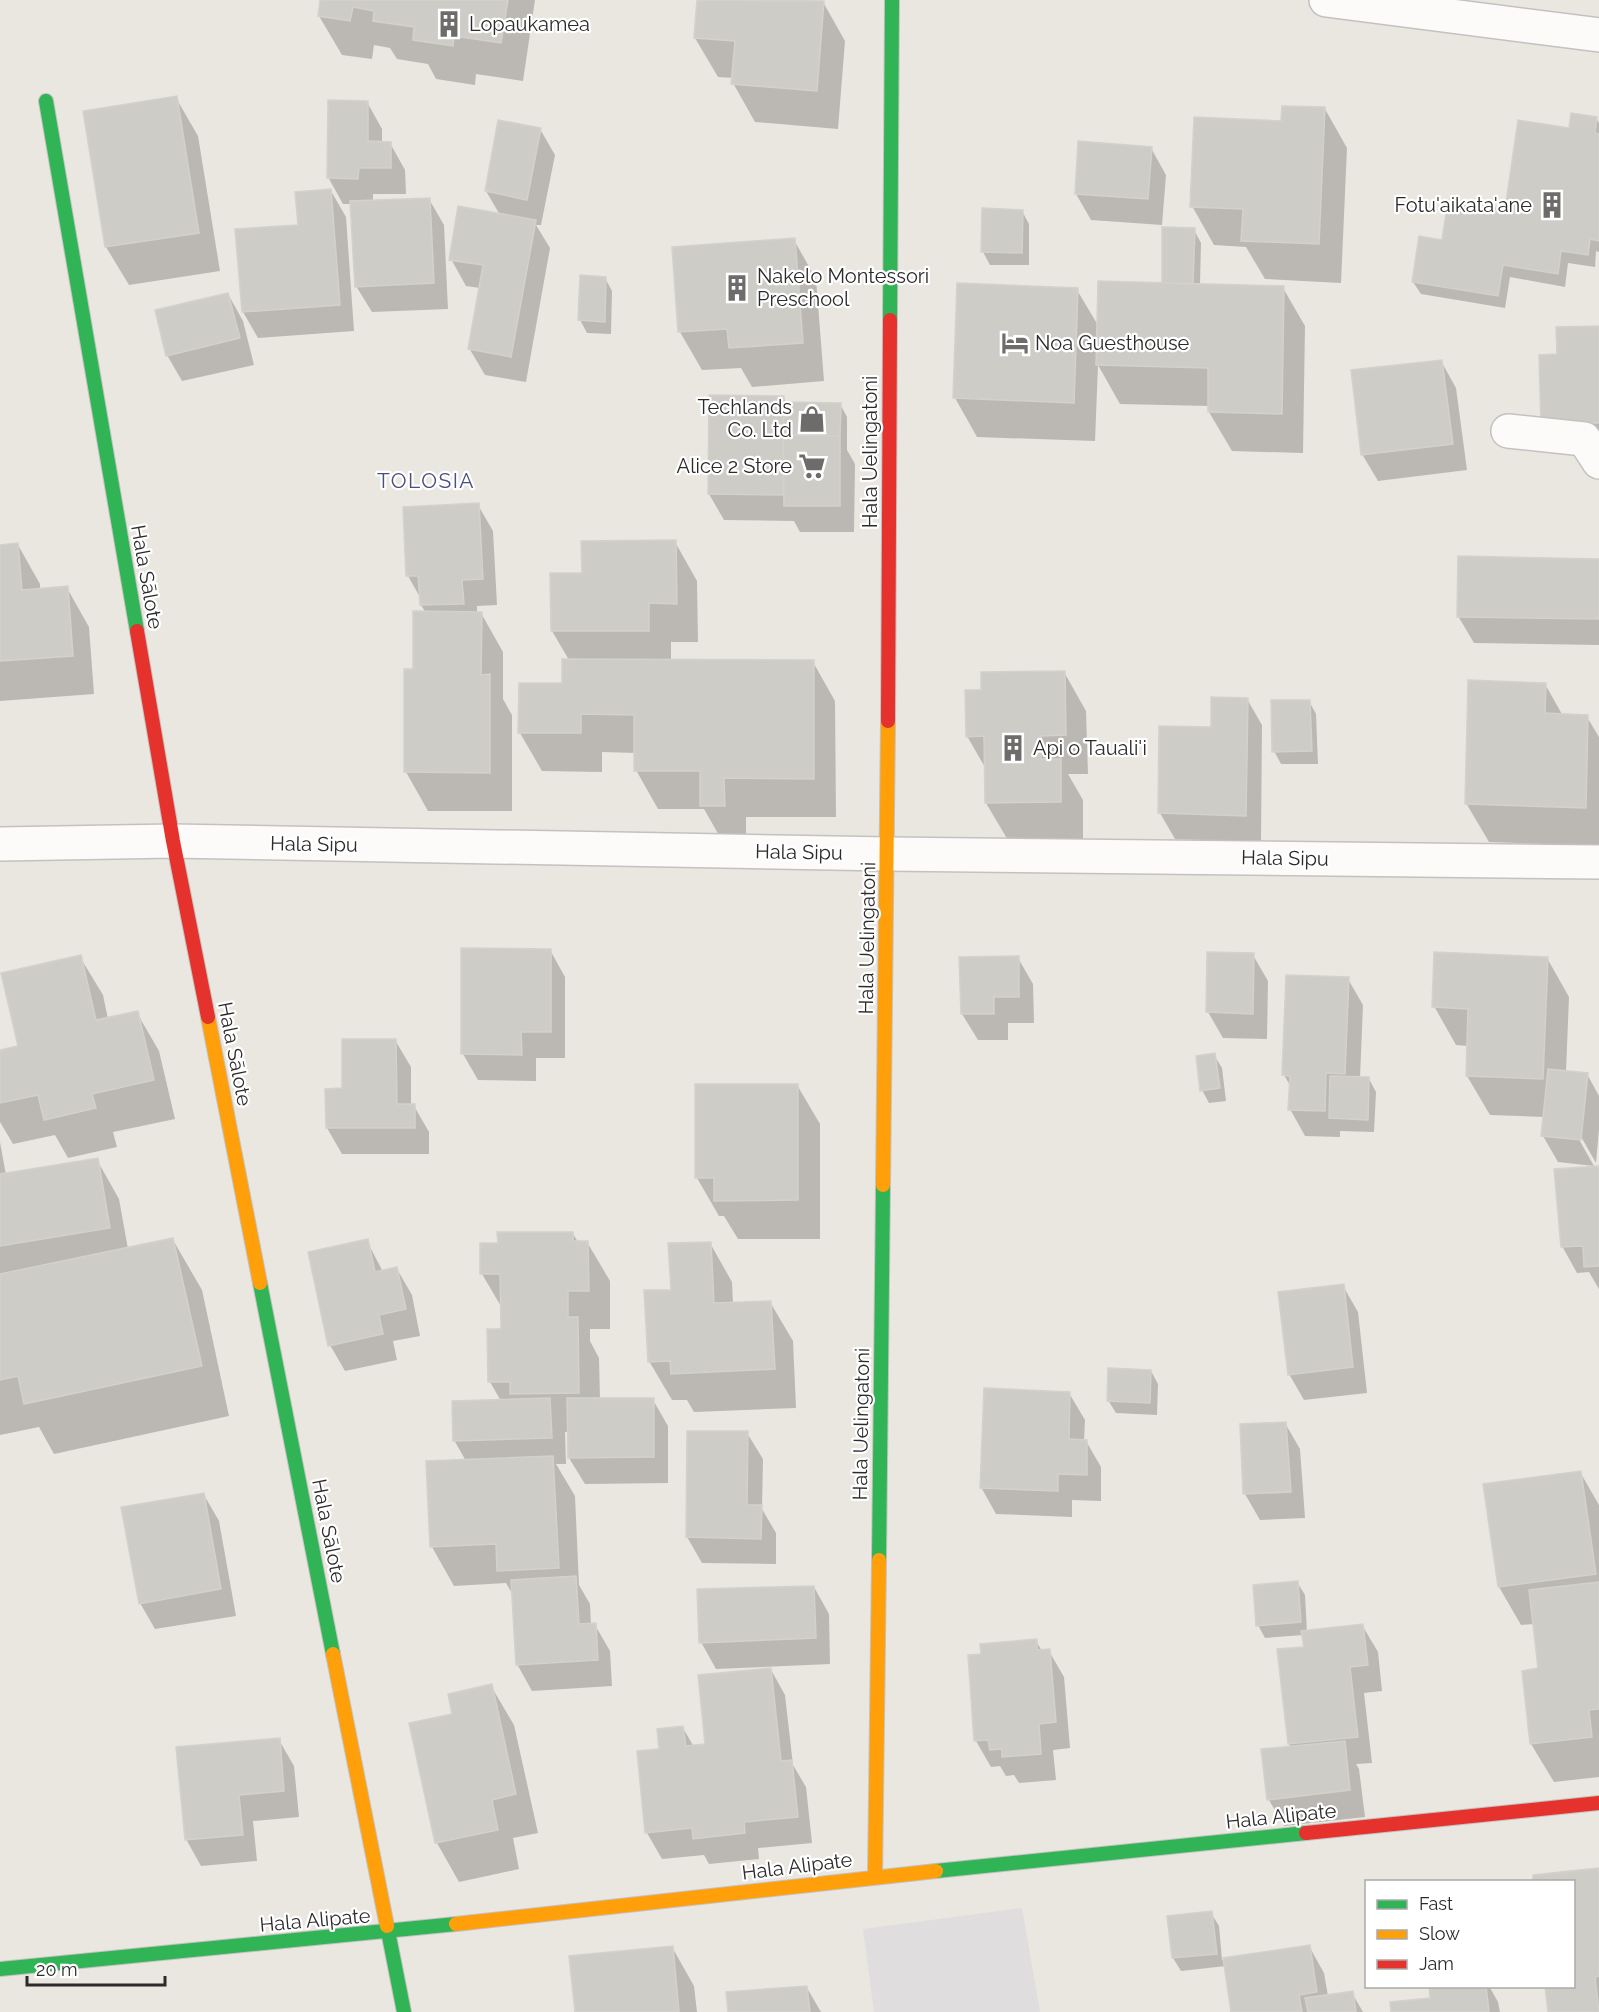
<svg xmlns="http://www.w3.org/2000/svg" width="1599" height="2012" viewBox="0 0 1599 2012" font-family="Raleway,sans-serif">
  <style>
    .industrial { fill: #e0dddf }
    .shadow { fill: #0003 }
    .building { fill: #ceccc7; stroke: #d4d1cc; stroke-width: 1.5 }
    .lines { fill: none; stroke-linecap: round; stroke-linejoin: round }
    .street-casing { stroke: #c3c2c1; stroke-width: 36 }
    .fast-casing { stroke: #c3c2c1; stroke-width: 16 }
    .slow-casing { stroke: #c3c2c1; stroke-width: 16 }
    .jam-casing { stroke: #c3c2c1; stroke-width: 16 }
    .street { stroke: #fcfbfa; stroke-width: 33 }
    .fast { stroke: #30b455; stroke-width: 14 }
    .slow { stroke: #ff9f0a; stroke-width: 14 }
    .jam { stroke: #e5322d; stroke-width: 14 }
    .labels { text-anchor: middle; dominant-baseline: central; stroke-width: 4.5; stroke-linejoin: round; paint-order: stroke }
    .poi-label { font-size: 20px; fill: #2b2b2b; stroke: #fff; text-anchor: start }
    .street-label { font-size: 20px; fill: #2b2b2b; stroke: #fff }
    .neighbourhood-label { font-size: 21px; letter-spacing: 1.5px; fill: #4a4f7d; stroke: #fff }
  </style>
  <rect width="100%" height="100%" fill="#eae6e0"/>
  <path class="industrial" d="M1022 1908 1040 2012H874L863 1929Z"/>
  <path class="shadow" d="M322 0H535L523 81 476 74 475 85 436 79 428 64 397 59 390 48 374 45 372 59 342 55 319 16Z
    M698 0H799L823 2 845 41 838 129 755 122 733 83V78L718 77 695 38Z
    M176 98 198 136 220 271 129 285 106 247Z
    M367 102 382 129V143H390L405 170 406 194H373V202L429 199 444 225 448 309 372 312 356 286 352 204H343L328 177Z
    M1325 109 1347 148 1341 283 1265 279 1246 247 1214 245 1192 206 1282 123Z
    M1596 118 1599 123V252L1596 251 1595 267 1568 263 1565 287 1510 277 1505 308 1421 294 1413 282 1443 242 1506 211 1570 129Z
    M540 129 555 155 541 225H536L550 248 526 382 485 375 469 348 480 288 466 286 451 259 500 215 486 191Z
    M1151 148 1166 175 1162 225 1091 220 1076 194Z
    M331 191 346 217 354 331 258 338 243 312 299 226Z
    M1022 211 1029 224V265H990L983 252Z
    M1194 230 1201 243 1200 285 1283 288 1305 326 1303 453 1232 451 1209 412V406L1120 404 1098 365 1095 441 977 437 955 398 1077 290 1099 327 1163 285Z
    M794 240 816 279 824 381 752 387 741 368 702 370 680 332Z
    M605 278 612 291 611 334 587 333 580 320Z
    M228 294 243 321 254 365 182 381 167 355Z
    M1599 327V449L1558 450V356Z
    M1441 361 1456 388 1467 470 1378 481 1362 454Z
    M710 397H783L787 404H840L847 417V450L855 464 854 532H800L794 521 724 520 709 494Z
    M478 505 493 531 497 605 477 606V613H481L503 652V699L512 715V811H428L406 772 414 670 426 613 421 605V599L408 576Z
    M675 542 697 581 698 642H671V661L813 662 835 701 836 817H746V845L724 844 704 809H658L636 770V753L602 752V772L542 771 520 733 564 685 569 660 552 631 583 574Z
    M18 545 40 584V590L67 588 89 627 94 694 0 701V546Z
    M1599 560V645L1474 643 1458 616Z
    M1064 672 1086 711 1088 774H1068L1083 800V841L1009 842 986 803V769L967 736 983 691Z
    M1545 684 1563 716 1587 717 1599 737V846L1489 842 1466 803Z
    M1247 699 1262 725 1261 842 1175 839 1160 813 1161 727 1213 729Z
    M1309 701 1316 714 1318 764H1281L1274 751Z
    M550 950 565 977V1058H536V1081L478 1080 463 1054Z
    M1253 955 1268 981 1267 1039 1223 1038 1208 1012Z
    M80 957 103 995 108 1019 137 1013 159 1051 175 1119 113 1132 117 1147 68 1158 55 1135 13 1144 0 1122V1051L20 1047Z
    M1018 958 1033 984 1034 1023H1008V1040H978L962 1014Z
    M1547 958 1569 997 1566 1072 1587 1074 1599 1096V1129L1596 1163 1579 1133 1576 1134 1594 1166 1558 1162 1543 1136 1545 1117 1490 1115 1467 1076 1468 1046 1456 1045 1434 1006Z
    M1348 979 1363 1005 1360 1078 1369 1079 1376 1092 1374 1132 1340 1131V1137L1305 1136 1290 1109 1291 1087 1284 1075Z
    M395 1040 411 1067V1106H414L429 1132V1154H342L327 1128 343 1090Z
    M1214 1055 1222 1068 1226 1101 1209 1103 1202 1090Z
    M797 1085 820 1124V1239H738L724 1216H719L697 1178Z
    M0 1142 6 1175 97 1160 119 1199 128 1249 173 1240 202 1290 229 1416 54 1454 39 1427 0 1435Z
    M1599 1168V1289L1589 1272 1577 1273 1562 1246Z
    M573 1234 578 1242H587L610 1281V1329H590V1341L599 1358 600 1400H653L668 1426V1483L585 1484 569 1458V1432H565L566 1464H556L575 1496 579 1585 590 1604 591 1625H595L610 1651 612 1686 532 1691 517 1664 513 1595 506 1583 454 1586 432 1547 428 1463 466 1461 454 1440 501 1401 490 1382 502 1331V1308L482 1274 499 1244Z
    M367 1241 383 1272 397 1269 412 1295 420 1336 393 1341 397 1360 345 1371 330 1345Z
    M710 1243 732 1282 733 1304 770 1302 793 1341 796 1408 694 1412 687 1400H672L649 1361 672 1291Z
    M1343 1286 1358 1312 1367 1393 1304 1400 1289 1374Z
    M1151 1371 1158 1384 1157 1415 1116 1413 1108 1400Z
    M1069 1393 1085 1420 1084 1441H1086L1101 1467V1501L1072 1500V1517L996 1514 981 1487Z
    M1285 1423 1300 1449 1305 1518 1260 1520 1245 1494Z
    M747 1433 763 1459 762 1509 776 1533V1564L702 1563 687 1537Z
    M1580 1472 1599 1505V1777L1554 1782 1531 1744 1540 1670 1534 1624 1521 1625 1499 1587Z
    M204 1495 219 1521 236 1616 155 1629 140 1603Z
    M1297 1582 1305 1595 1307 1632 1362 1625 1378 1652 1382 1691 1364 1693 1372 1763 1356 1764 1359 1769 1365 1817 1284 1826 1269 1800 1263 1751 1291 1748 1289 1744 1305 1648 1303 1635 1265 1638 1258 1625Z
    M814 1587 829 1614 830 1664 716 1669 701 1642Z
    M1036 1641 1042 1651H1049L1064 1677 1070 1748 1053 1750 1056 1780 1019 1783 1014 1775 1006 1776 1000 1766 991 1767 976 1741Z
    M770 1668 785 1695 793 1765 806 1787 812 1843 758 1848 759 1859 709 1864 704 1855 662 1859 647 1833 661 1750 683 1728 694 1747 707 1746Z
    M491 1686 514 1725 538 1833 513 1838 519 1869 459 1882 437 1843 411 1724 454 1715Z
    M279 1740 294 1766 299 1817 253 1821 257 1861 201 1866 186 1839Z
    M1599 1870V2012H1549L1574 1986V1882Z
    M1211 1913 1219 1926 1222 1960 1309 1946 1324 1973 1328 1996 1352 1993 1363 2012H1233L1226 1966 1181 1971 1173 1958Z
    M672 1947 694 1986 697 2012H576Z
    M1430 1986H1489L1498 2002 1500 2012H1392L1432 1999Z
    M807 1988 821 2012H729Z"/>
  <path class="building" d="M320 0H508L501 43 454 36 453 46 413 40 414 27 373 21 374 11 353 7 350 21 318 16Z
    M697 0 824 1 817 91 731 84 735 41 694 38Z
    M177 96 199 233 105 247 83 111Z
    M328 100 368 101V141L391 142V168H359L358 179 327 178Z
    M1282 106 1325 107 1319 244 1241 241 1243 209 1190 207 1194 117 1281 121Z
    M1571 113 1597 117 1595 133 1599 134V241L1590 239 1588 255 1561 251 1558 274 1503 265 1498 296 1412 282 1419 236 1442 240 1448 200 1505 209 1518 120 1569 128Z
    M498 120 541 128 527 200 485 191Z
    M1078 141 1152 147 1148 199 1075 194Z
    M331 189 340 305 242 312 235 229 298 225 295 192Z
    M430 198 434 283 355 287 350 201Z
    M458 206 536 220 511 357 468 349 483 265 449 260Z
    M982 208 1023 210 1022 253 981 252Z
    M1162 227 1195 228 1193 284 1162 283Z
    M795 238 803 343 729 348 727 329 678 332 672 247Z
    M580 275 606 277 605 322 578 320Z
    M1098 281 1284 286 1282 414 1208 412V368L1096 365Z
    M957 283 1078 288 1074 403 953 398Z
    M228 293 240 338 166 356 155 310Z
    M1599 326V423L1541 424 1539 355 1557 354 1556 327Z
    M1442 360 1453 444 1361 455 1351 370Z
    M709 395 784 396 783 495 708 494Z
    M784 402 841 403 840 436 783 435Z
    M783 435 840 436V506H784Z
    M479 503 483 579 462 580 464 604 420 605 418 576H406L403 507Z
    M676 540 677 604 649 603V631H551L550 573H582L581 541Z
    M18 543 22 590 68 586 73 656 0 661V545Z
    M1458 556 1599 559V619L1457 617Z
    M413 611 482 612 481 675 490 674V773L404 772V669H413Z
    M562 659 814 660V779L724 778 725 806H700V771H634V715L581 714V733H518L519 683H562Z
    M1065 671 1066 735 1041 736V759H1061V802L985 803 984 736 966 737 965 690H981V672Z
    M1468 680 1546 683 1545 713 1588 715 1586 808 1465 804Z
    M1211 697 1248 698 1246 816 1158 813 1159 726 1211 727Z
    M1271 700H1310L1312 751 1272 752Z
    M461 948 551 949V1032H521L522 1055 461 1054Z
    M1207 952 1254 953 1253 1014 1206 1012Z
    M1434 952 1548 957 1543 1079 1466 1076 1468 1009 1432 1007Z
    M81 955 96 1020 138 1011 154 1080 92 1094 96 1108 44 1120 38 1095 0 1103V1050L18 1046 1 973Z
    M1019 956V997H994V1014H961L959 957Z
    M1286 975 1349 977 1345 1074 1326 1073 1325 1111 1288 1110 1290 1076 1282 1075Z
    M342 1039H396L397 1104H415V1128H326L325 1089 342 1088Z
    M1215 1053 1220 1088 1200 1091 1196 1056Z
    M1548 1069 1588 1073 1581 1140 1541 1136Z
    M1330 1076 1369 1077 1368 1120 1329 1118Z
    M695 1084H798V1200L714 1201V1178H695Z
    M98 1158 110 1228 0 1246V1174Z
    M1599 1166V1266L1584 1267 1583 1246 1561 1247 1554 1169Z
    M497 1232H573V1241H588L589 1291H568V1317H578L579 1393 510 1394V1382H488L487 1329H501L500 1274H480V1243H498Z
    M173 1238 202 1366 24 1404 18 1376 0 1380V1274Z
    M368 1239 375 1272 397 1267 406 1309 379 1315 383 1334 328 1346 308 1252Z
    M711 1242 714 1303 771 1301 775 1369 671 1374 670 1361 648 1362 644 1290H671L668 1243Z
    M1344 1284 1353 1367 1288 1375 1278 1292Z
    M1108 1368 1151 1370 1150 1403 1107 1401Z
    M984 1388 1070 1392 1069 1439 1087 1440V1475L1058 1474V1491L980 1488Z
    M550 1398 552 1438 453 1441 452 1401Z
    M567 1398H654V1457L568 1458Z
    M1286 1422 1291 1492 1243 1494 1240 1424Z
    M687 1431H748L747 1505H762L761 1539 686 1537Z
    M553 1456 559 1568 497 1571 496 1544 430 1547 426 1461Z
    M1581 1471 1596 1574 1498 1587 1483 1484Z
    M204 1493 221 1589 139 1604 121 1507Z
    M576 1576 579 1624 596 1623 598 1660 516 1665 511 1580Z
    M1298 1581 1301 1622 1256 1626 1253 1585Z
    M1599 1582V1709L1589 1710 1592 1737 1530 1744 1522 1671 1538 1668 1529 1590Z
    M814 1586 816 1638 699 1643 697 1589Z
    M1363 1624 1368 1665 1350 1667 1358 1737 1288 1744 1277 1649 1304 1647 1301 1631Z
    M1037 1639V1650L1050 1649 1056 1722 1039 1724 1041 1754 1002 1757V1749L990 1750 988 1740 974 1741 968 1655 981 1654 980 1644Z
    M771 1668 781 1761 792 1760 798 1817 744 1822 745 1833 693 1839 692 1828 645 1833 637 1751 659 1749 657 1729 683 1726 686 1746 705 1744 698 1675Z
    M492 1684 516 1794 492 1800 498 1830 435 1843 409 1723 452 1714 448 1694Z
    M280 1738 284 1791 239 1795 243 1835 185 1840 176 1747Z
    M1345 1741 1350 1790 1267 1800 1261 1749Z
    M1599 1868V1976L1595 1977 1599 2012H1548L1545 1986H1574V1882H1533V1875Z
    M1212 1911 1217 1954 1172 1958 1167 1916Z
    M1310 1945 1317 1992 1299 1995 1302 2012H1231L1223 1958Z
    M673 1946 679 2012H575L569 1956Z
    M807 1986 810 2012H728L726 1992Z
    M1429 1986H1486L1489 2012H1391L1390 2002 1430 1998Z
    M1353 1991 1356 2012H1308L1305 1998Z"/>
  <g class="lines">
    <defs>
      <path id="street" d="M1326 0 1599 35
        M1508 431 1584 439 1599 462
        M0 844 173 841 887 854 1599 862"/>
      <path id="fast" d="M46 101 137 631
        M890 320 892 0
        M260 1283 333 1654
        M879 1560 883 1185
        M936 1871 1306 1833
        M387 1926 404 2012
        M0 1969 456 1924"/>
      <path id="slow" d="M208 1017 260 1283
        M883 1185 888 721
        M333 1654 387 1926
        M875 1877 879 1560
        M456 1924 936 1871"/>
      <path id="jam" d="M137 631 173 841 208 1017
        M888 721 890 320
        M1306 1833 1599 1803"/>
    </defs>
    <use href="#street" class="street-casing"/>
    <use href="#fast" class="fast-casing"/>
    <use href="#slow" class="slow-casing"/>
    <use href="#jam" class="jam-casing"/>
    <use href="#street" class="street"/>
    <use href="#fast" class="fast"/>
    <use href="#slow" class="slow"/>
    <use href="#jam" class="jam"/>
  </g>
  <defs>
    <symbol id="building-bare" viewBox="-9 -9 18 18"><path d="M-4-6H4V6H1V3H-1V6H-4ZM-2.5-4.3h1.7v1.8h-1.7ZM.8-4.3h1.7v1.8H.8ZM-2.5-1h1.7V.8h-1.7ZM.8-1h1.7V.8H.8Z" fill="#6e6c6a" stroke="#fff" stroke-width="2.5" paint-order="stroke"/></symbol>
    <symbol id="hotel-bare" viewBox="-9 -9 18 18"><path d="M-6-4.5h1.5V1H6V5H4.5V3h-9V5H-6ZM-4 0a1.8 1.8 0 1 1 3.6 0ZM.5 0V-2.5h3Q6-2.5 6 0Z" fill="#6e6c6a" stroke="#fff" stroke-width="2.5" paint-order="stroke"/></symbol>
    <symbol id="shop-bare" viewBox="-9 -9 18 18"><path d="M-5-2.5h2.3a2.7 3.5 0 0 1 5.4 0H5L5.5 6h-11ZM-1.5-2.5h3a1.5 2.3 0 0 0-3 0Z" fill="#6e6c6a" stroke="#fff" stroke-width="2.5" paint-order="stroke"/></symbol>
    <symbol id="supermarket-bare" viewBox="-9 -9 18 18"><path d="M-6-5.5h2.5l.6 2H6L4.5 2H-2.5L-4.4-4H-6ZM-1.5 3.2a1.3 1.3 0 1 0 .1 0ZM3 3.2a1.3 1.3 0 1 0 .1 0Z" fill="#6e6c6a" stroke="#fff" stroke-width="2.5" paint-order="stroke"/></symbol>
  </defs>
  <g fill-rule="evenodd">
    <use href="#building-bare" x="430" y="5" width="38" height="38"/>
    <use href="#building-bare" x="1533" y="186" width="38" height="38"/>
    <use href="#building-bare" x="718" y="269" width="38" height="38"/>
    <use href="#hotel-bare" x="996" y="324" width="38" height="38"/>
    <use href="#shop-bare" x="793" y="400" width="38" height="38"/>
    <use href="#supermarket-bare" x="793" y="447" width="38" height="38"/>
    <use href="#building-bare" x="994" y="729" width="38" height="38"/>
  </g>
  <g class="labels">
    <g class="poi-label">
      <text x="469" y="24">Lopaukamea</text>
      <text x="1532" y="205" text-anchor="end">Fotu'aikata'ane</text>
      <text x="757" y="276">Nakelo Montessori<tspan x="757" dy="23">Preschool</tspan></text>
      <text x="1035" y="343">Noa Guesthouse</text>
      <text x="792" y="407" text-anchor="end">Techlands<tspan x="792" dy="23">Co. Ltd</tspan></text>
      <text x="792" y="466" text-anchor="end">Alice 2 Store</text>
      <text x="1033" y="748">Api o Tauali'i</text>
    </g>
    <g class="street-label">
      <text transform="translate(870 452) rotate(-90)">Hala Uelingatoni</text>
      <text transform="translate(147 577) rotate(80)">Hala Sālote</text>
      <text transform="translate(314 844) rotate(1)">Hala Sipu</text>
      <text transform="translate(799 852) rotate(1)">Hala Sipu</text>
      <text transform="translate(1285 858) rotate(1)">Hala Sipu</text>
      <text transform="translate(867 938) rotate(-89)">Hala Uelingatoni</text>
      <text transform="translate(235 1054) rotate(79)">Hala Sālote</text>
      <text transform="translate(861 1424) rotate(-89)">Hala Uelingatoni</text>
      <text transform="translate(329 1531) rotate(79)">Hala Sālote</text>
      <text transform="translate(1281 1816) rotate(-6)">Hala Alipate</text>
      <text transform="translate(797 1866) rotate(-7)">Hala Alipate</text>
      <text transform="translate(315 1920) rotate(-5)">Hala Alipate</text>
    </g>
    <g class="neighbourhood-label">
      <text x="426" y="480">TOLOSIA</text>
    </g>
  </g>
  <rect x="1365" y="1880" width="210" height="108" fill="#ffffff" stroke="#aaaaaa" stroke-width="1.5"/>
  <rect x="1377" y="1900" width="30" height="9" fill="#30b455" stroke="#aaaaaa" stroke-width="1.5"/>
  <text x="1419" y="1910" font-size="18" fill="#2b2b2b">Fast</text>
  <rect x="1377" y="1930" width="30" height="9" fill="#ff9f0a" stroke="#aaaaaa" stroke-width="1.5"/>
  <text x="1419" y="1940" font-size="18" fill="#2b2b2b">Slow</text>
  <rect x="1377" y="1960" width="30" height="9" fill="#e5322d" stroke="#aaaaaa" stroke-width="1.5"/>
  <text x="1419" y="1970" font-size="18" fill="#2b2b2b">Jam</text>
  <path d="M27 1976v9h138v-9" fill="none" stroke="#2b2b2b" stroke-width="3"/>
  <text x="36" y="1976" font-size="18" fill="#2b2b2b" stroke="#ffffff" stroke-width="4.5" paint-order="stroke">20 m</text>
</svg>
